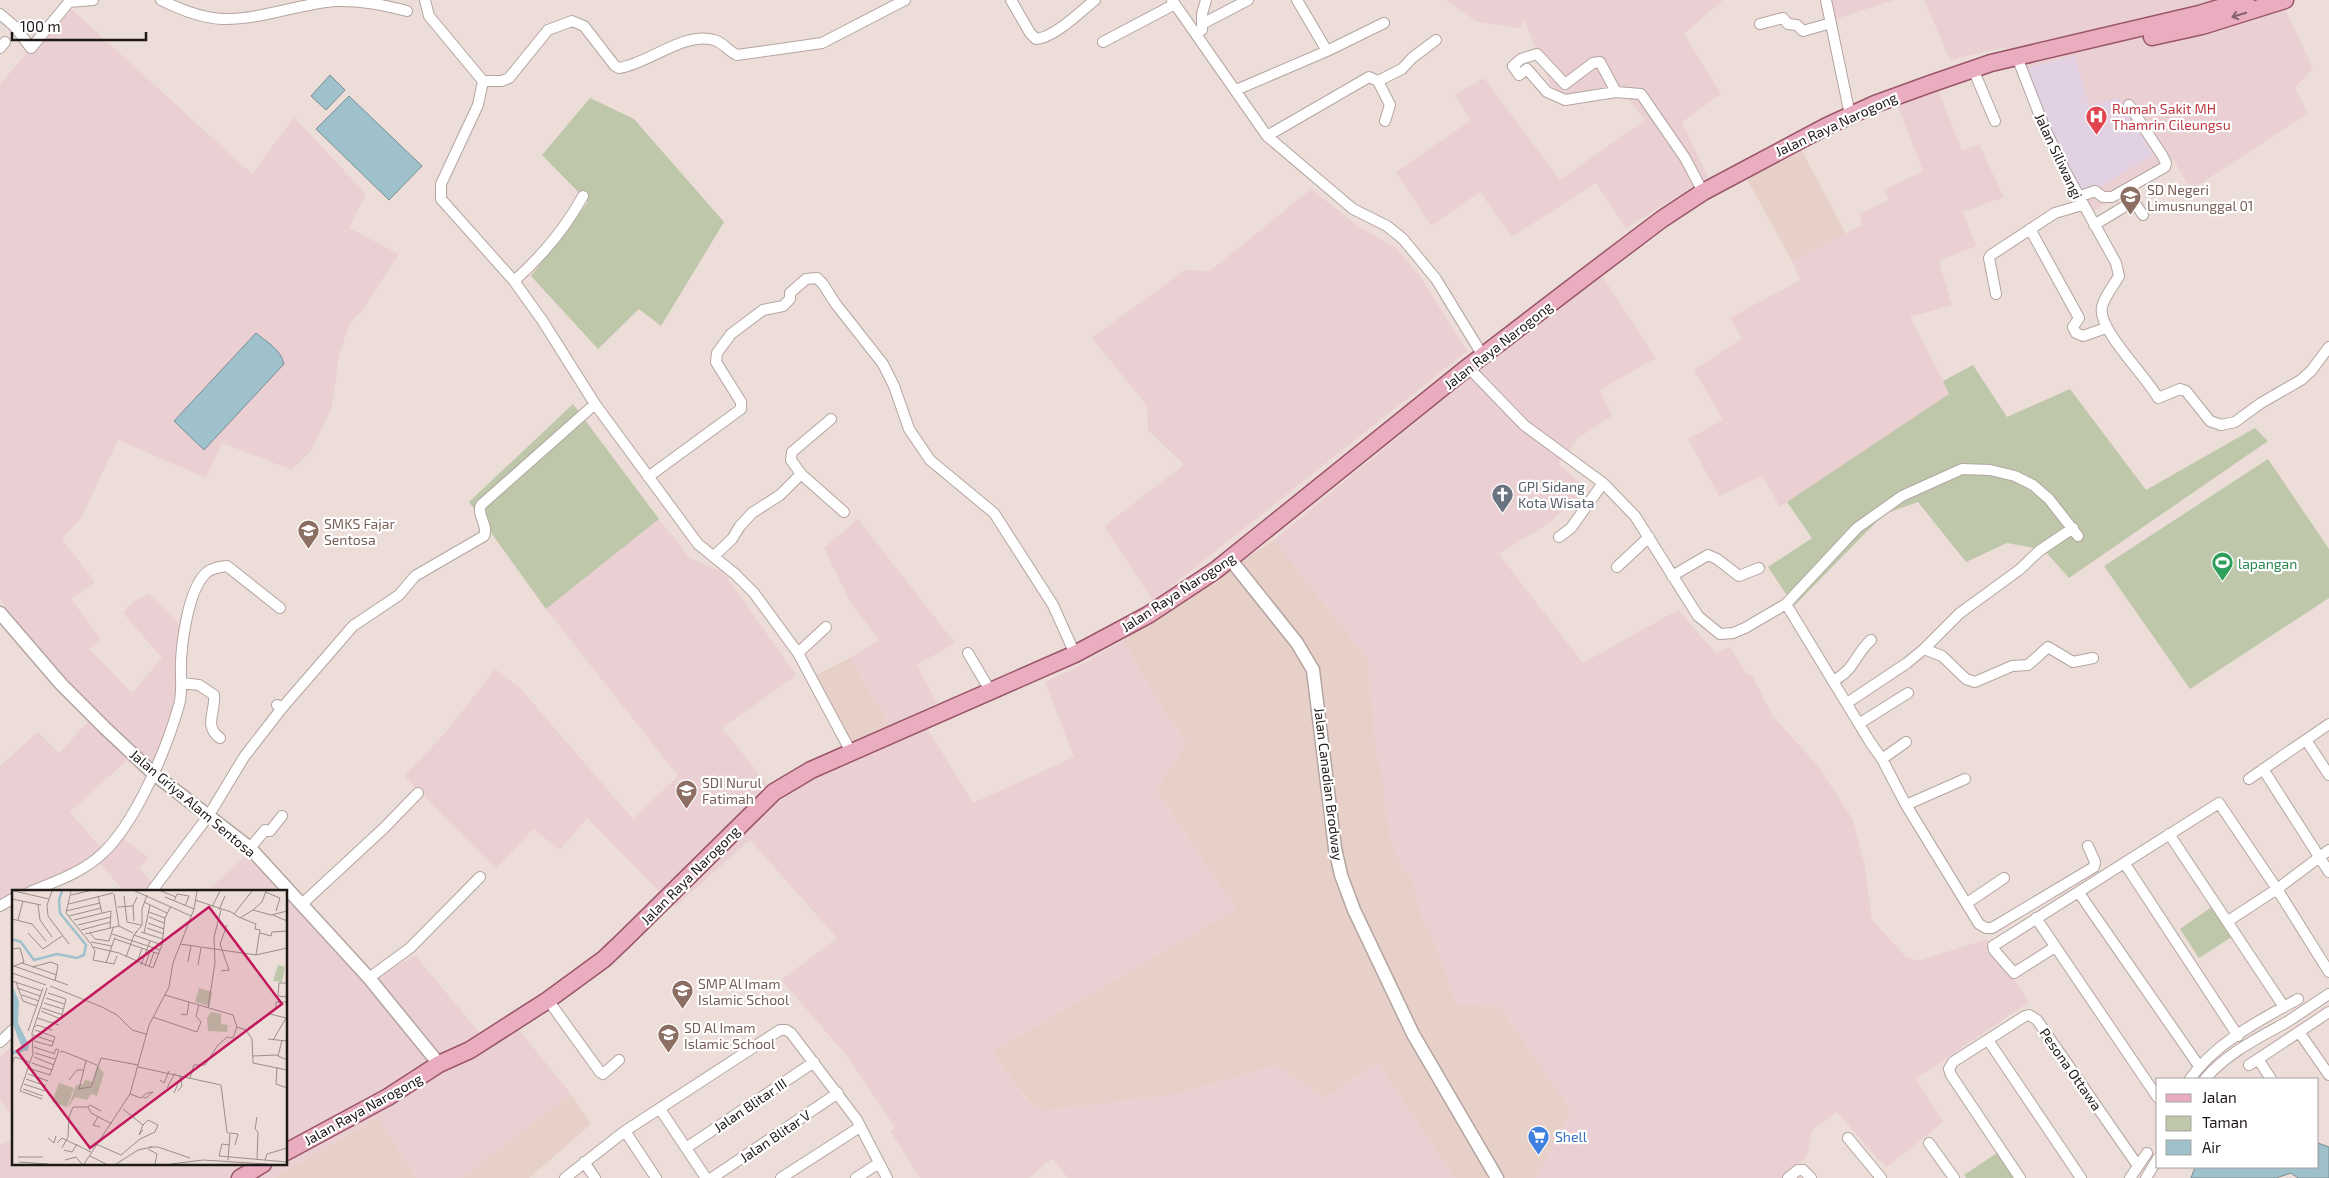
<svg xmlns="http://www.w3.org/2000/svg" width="2329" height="1178" viewBox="0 0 2329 1178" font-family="'Exo 2',sans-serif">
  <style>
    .built { fill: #e7d0c7 }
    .industrial { fill: #ead0d2 }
    .medical { fill: #e2d1e3 }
    .green { fill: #bec7aa }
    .water { fill: #9ec1cc; stroke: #788e95 }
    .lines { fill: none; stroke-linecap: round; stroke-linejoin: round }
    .minor-casing { stroke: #b4a5a0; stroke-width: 12 }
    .tertiary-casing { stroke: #b4a5a0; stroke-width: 15 }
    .primary-casing { stroke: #9a5569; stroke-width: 19 }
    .minor { stroke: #fff; stroke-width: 10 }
    .tertiary { stroke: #fff; stroke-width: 12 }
    .primary { stroke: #eaadc0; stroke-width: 16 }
    .oneway { stroke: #84626b }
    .labels { text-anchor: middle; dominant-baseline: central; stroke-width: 4.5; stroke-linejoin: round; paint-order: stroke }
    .health-label { font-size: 14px; fill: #be3a42; stroke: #fff; text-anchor: start }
    .street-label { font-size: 14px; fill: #1e1816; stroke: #fff }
    .education-label { font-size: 14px; fill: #785e54; stroke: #fff; text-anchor: start }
    .worship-label { font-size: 14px; fill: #5b616d; stroke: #fff; text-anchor: start }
    .leisure-label { font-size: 14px; fill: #27864d; stroke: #fff; text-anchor: start }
    .shop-label { font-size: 14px; fill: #366cbe; stroke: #fff; text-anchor: start }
    .inset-river { fill: none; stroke: #9ec1cc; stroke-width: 2.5 }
    .inset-road { fill: none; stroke: #9a8e8a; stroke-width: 1 }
    .view { fill: #c2185b; fill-opacity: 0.15; stroke: #c2185b; stroke-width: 2.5 }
    .inset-edge { fill: none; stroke: #1e1816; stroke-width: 2.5 }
  </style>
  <rect width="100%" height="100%" fill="#edddd8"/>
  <path class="built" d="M1801 149 1846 234 1792 261 1747 179Z
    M1274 540 1368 660 1376 753 1425 926 1499 1006 1571 1110 1536 1178H1455L1377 1062 1325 1098 1276 1065 1177 1094 1042 1111 1027 1099 992 1052 1236 909 1215 887 1194 846 1156 790 1187 743 1161 706 1123 640Z
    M850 658 891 727 846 745 812 677Z
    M571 1094 591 1124 529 1178H462Z
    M378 1117 416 1178H274Z"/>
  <path class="industrial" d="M1446 0H1723L1684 34 1721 94 1682 122 1708 177 1626 228 1596 183 1512 237 1480 192 1431 226 1396 172 1471 120 1455 95 1484 78 1560 180 1645 120 1617 86 1557 101 1524 19 1519 28 1477 22Z
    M1820 0H1894L1824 23Z
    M1924 0H2281L2313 68 2295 88 2308 113 2191 190 2173 159 2092 212 2027 92 2010 53 2005 47 1950 60Z
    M68 6 252 174 294 117 366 194 349 228 399 254 361 312 350 323 339 355 332 407 311 451 292 470 222 443 206 478 118 440 81 518 62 539 95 582 71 599 101 639 89 649 132 693 162 658 123 613 132 602 149 594 182 627 183 703 155 783 127 760 70 812 106 854 120 836 149 858 139 868 159 890 157 892H125L98 862 77 879 39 892H14V900L0 911V766L38 732 59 753 95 714 20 629 0 599V84Z
    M1938 90 1962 150 1979 145 2004 197 1963 212 1976 246 1939 261 1952 305 1910 317 1950 394 1780 507 1762 476 1719 496 1688 439 1723 420 1694 370 1742 338 1730 318 1800 280 1792 261 1862 225 1859 214 1889 200 1884 190 1923 171 1897 104Z
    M1311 189 1358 226 1395 247 1420 276 1467 351 1153 601 1104 526 1184 465 1148 430 1147 406 1092 338 1185 270 1210 271Z
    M1601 274 1656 358 1600 390 1612 416 1578 438 1558 464 1586 488 1552 521 1499 554 1583 663 1678 610 1716 653 1730 647 1747 674 1752 675 1772 715 1818 766 1853 820 1865 866 1872 920 1906 957 1918 961 1987 939 2029 1002 1916 1079 1943 1122 1886 1168 1837 1112 1813 1129 1806 1158 1781 1178H1536L1571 1110 1499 1006 1456 1005 1430 932 1425 926 1409 873 1404 872 1389 837 1381 771 1376 754 1368 660 1274 540 1479 370Z
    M659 519 690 558 723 572 796 675 722 728 781 801 802 784 851 761 846 745 891 727 850 658 879 640 851 603 824 548 858 519 955 643 917 665 937 703 921 711 927 728 973 803 1074 757 1045 682 1085 663 1123 640 1161 706 1187 743 1156 791 1237 909 992 1052 1026 1099 1042 1111 1177 1094 1276 1065 1325 1098 1377 1062 1455 1178H1068L1052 1158 1029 1178H920L891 1132 895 1127 847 1056 781 980 837 938 750 840 675 907 587 818 560 850 533 829 496 869 404 776 447 731 495 669 520 688 633 819 678 776 546 609Z
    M246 855 280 892H206Z
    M286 898 366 985 415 955 482 1036 510 1019 571 1094 462 1178H416L377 1117 274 1178H0V1146L14 1137V1164H286Z
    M14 1044V1118L0 1100V1057Z"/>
  <path class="medical" d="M2075 55 2089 106 2119 98 2153 155 2096 189 2093 184 2079 192 2023 70Z"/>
  <path class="green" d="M590 98 634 119 724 222 661 326 639 309 598 349 531 276 588 202 542 155Z
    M1973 365 2007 417 2070 389 2146 490 2255 428 2268 441 2069 578 2044 550 2007 543 1966 562 1918 502 1884 514 1794 606 1768 567 1812 538 1787 502 1949 394 1943 381Z
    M573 404 659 519 546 609 469 502Z
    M2268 459 2329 549V598L2190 689 2104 566Z
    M2213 906 2233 936 2199 958 2180 929Z
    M2000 1151 2018 1178H1966L1964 1175Z"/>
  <path class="water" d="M330 75 345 90 326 110 311 96Z
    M349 96 422 166 389 200 316 129Z
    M256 333C266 341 282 351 284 364L204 450 174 421Z
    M2318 1143 2329 1147V1178H2298L2291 1173 2276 1178H2191L2195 1167H2318Z"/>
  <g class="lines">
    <defs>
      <path id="minor" d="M161 0C179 9 202 18 222 19 260 20 298 4 335 1 360 0 383 5 407 11
        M425 0 429 16 483 81 478 105 441 184V199L514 281 542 320 595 404 698 544 735 574 754 593 798 653 851 752
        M1011 0 1030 33 1036 39C1054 38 1081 11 1095 0
        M1172 0 1267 136 1353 209 1387 226 1403 239 1436 279 1483 356
        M1297 0 1327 51
        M1826 0 1850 115
        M0 14 14 26 31 48 69 2 93 0
        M1202 24 1248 0
        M1760 24 1783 18 1788 24 1797 25 1803 31 1831 23
        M1202 30V14L1206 0
        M1103 42 1175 4
        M0 48 5 42
        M2017 57 2043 124 2065 171 2116 263 2119 276C2114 285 2104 297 2102 307 2097 329 2147 377 2158 398L2180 389 2186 391 2210 421 2221 425 2235 422 2261 403 2301 380 2311 371 2329 347
        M1973 69 1995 121
        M483 81H502L509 78 548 30 572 21 584 26 615 66 619 68C648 64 684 31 714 40 723 42 729 52 737 55L822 43 905 0
        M1378 81 1402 69 1412 58 1436 40
        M1236 90 1327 51 1384 23
        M1616 92 1600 62 1593 63 1565 84 1537 54 1521 59 1513 66 1519 75 1527 69 1547 92 1565 100 1616 92 1641 94 1685 158 1703 192
        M1267 136 1369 77 1378 81 1390 105 1385 121
        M2078 197 2095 191 2103 197H2112L2165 167 2166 163 2162 155 2129 105
        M2094 225 2132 202 2136 205 2143 215
        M2030 229 2079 318 2073 327 2076 333 2083 336 2106 328
        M514 281C541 257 565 229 583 196
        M1996 294 1989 258 1991 255 2055 213 2082 205
        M1468 367 1524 425 1603 483 1635 516 1698 616 1720 634 1733 633 1745 628 1786 604 1857 528 1902 496 1962 469 1990 470 2015 476 2033 485 2049 499 2078 536
        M801 474 791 460 792 452 831 419
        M648 477 741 409V402L716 362 717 353 731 334 763 310 783 306 790 299V293L806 279 817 278 823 284 835 303 883 364 894 386 909 429 930 460 994 513 1053 605 1075 654
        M1559 537 1571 528 1603 483
        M714 556 732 539 740 526 752 513 780 495 801 474 844 512
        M1617 567 1649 537
        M1672 576 1708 555 1717 559 1739 576 1759 568
        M1786 604 1870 742 1882 759 1906 805 1979 924 1986 928H1992L2094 867 2095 862 2088 846
        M1924 649 1942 656 1966 679 1975 682 2012 666 2028 665 2048 647 2073 662 2093 658
        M798 653 826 627
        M968 653 991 692
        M1833 681C1856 669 1854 655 1871 640
        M182 683 199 685 214 695C216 711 203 726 220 738
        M1847 703 1907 663 1924 649 1960 613 2019 570 2039 551 2073 528
        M277 705 282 708 353 626 399 595 415 576 484 536C489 525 476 515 481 505L595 404
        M1860 723 1908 693
        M2306 740 2329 775
        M1882 759 1906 742
        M2263 769 2329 872
        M2249 779 2329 724
        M1906 805 1965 779
        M2169 834 2284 1007
        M250 848 265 830 270 831 282 816
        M2125 864 2238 1036
        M30 892C56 881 82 873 103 853 136 822 167 748 179 705 182 695 181 685 181 675 180 650 187 591 206 573 211 568 219 567 227 566L280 608
        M151 892 209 815 244 757 282 708
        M2079 893 2199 1066
        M1967 903 2004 878
        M302 904 384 828 418 793
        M0 906 14 898
        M2036 918 2158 1098
        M2228 921 2277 889 2329 850
        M2055 947 2014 973 1994 950 1993 946 2219 803 2277 889 2329 972
        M369 978 410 948 480 877
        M548 1000 600 1072 603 1074 619 1060
        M2299 1032 2329 1075
        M1988 1040 2081 1178
        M0 1042 14 1029
        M2258 1059 2271 1079
        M2249 1065 2329 1012
        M2190 1079C2215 1043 2260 1020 2298 999
        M2205 1079C2227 1053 2258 1038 2287 1022 2301 1013 2315 1003 2329 994
        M660 1109 706 1178
        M625 1131 656 1178
        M1848 1138 1881 1178
        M1929 1143 1954 1178
        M686 1148 814 1062
        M584 1162 595 1178
        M565 1178 625 1131 780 1030H786L791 1033 857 1120 887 1178
        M712 1178 838 1093
        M781 1178 860 1127
        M856 1178 879 1163
        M1788 1178 1798 1170H1803L1811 1178
        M2020 1178 1951 1075 1949 1069 1953 1062 2025 1016 2029 1015 2037 1020 2138 1166
        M2130 1178 2147 1153
        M2146 1178 2158 1158"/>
      <path id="tertiary" d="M1230 559 1297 643 1313 670 1335 848 1341 875 1354 910 1413 1034 1497 1178
        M0 613 61 684 105 728 154 774 250 848 369 978 439 1064"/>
      <path id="primary" d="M2152 37 2202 26 2285 0
        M286 1152 388 1097 439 1064 470 1050 548 1000 604 959 625 939 774 792 811 770 1075 654 1148 615 1216 570 1468 367 1584 278 1662 219 1703 192 1827 126 1875 104 1930 84 1991 63 2199 14 2246 0
        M240 1178 263 1164"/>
    </defs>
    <use href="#minor" class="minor-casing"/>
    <use href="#tertiary" class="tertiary-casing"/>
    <use href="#primary" class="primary-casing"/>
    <use href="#minor" class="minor"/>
    <use href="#tertiary" class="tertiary"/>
    <use href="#primary" class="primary"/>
  </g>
  <defs><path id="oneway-shaft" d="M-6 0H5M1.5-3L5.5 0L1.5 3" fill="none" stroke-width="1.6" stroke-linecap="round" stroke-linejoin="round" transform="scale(1.25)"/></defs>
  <use class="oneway" href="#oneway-shaft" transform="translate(2239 15) rotate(163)"/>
  <defs>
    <symbol id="hospital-pin" viewBox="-11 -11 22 30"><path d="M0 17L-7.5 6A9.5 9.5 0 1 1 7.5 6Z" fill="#e0444e" stroke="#fff"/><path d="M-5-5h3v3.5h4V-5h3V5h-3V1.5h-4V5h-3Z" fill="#fff"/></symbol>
    <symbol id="school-pin" viewBox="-11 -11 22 30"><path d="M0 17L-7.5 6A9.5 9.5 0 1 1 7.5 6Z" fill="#8d6e63" stroke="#fff"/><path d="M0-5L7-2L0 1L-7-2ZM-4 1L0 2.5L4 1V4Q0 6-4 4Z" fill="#fff"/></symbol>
    <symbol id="church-pin" viewBox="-11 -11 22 30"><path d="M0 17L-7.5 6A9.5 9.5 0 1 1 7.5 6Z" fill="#6b7280" stroke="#fff"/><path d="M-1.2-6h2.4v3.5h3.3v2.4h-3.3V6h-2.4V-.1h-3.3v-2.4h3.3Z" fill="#fff"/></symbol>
    <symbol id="stadium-pin" viewBox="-11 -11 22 30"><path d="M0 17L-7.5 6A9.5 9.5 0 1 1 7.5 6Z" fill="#2e9e5b" stroke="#fff"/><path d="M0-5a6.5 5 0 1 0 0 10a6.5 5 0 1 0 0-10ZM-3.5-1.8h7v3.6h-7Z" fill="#fff"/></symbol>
    <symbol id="supermarket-pin" viewBox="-11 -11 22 30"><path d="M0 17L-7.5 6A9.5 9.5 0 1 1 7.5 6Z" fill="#3f7fe0" stroke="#fff"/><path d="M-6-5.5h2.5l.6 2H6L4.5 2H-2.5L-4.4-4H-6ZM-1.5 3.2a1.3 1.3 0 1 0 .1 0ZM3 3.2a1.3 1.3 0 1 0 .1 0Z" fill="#fff"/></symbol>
  </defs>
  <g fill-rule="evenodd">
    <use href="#hospital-pin" x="2084" y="104" width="25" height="34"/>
    <use href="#school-pin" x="2118" y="184" width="25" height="34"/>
    <use href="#church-pin" x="1490" y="482" width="25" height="34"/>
    <use href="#school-pin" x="296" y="518" width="25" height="34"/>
    <use href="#stadium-pin" x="2210" y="550" width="25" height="34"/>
    <use href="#school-pin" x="674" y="778" width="25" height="34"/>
    <use href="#school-pin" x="670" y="978" width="25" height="34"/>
    <use href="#school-pin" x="656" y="1022" width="25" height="34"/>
    <use href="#supermarket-pin" x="1526" y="1124" width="25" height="34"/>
  </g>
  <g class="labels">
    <g class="health-label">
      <text x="2112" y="108">Rumah Sakit MH<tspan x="2112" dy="16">Thamrin Cileungsu</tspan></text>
    </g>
    <g class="street-label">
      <text transform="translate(1836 124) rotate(-25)">Jalan Raya Narogong</text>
      <text transform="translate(2059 156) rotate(65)">Jalan Siliwangi</text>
      <text transform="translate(1498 345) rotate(-38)">Jalan Raya Narogong</text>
      <text transform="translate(1178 592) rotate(-33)">Jalan Raya Narogong</text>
      <text transform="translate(1329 784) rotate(83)">Jalan Canadian Brodway</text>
      <text transform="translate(193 803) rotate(40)">Jalan Griya Alam Sentosa</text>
      <text transform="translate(690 875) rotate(-45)">Jalan Raya Narogong</text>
      <text transform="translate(2071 1069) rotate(55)">Pesona Ottawa</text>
      <text transform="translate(750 1105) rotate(-34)">Jalan Blitar III</text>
      <text transform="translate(363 1109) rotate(-29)">Jalan Raya Narogong</text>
      <text transform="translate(775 1136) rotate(-34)">Jalan Blitar V</text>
    </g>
    <g class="education-label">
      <text x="2147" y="189">SD Negeri<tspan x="2147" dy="16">Limusnunggal 01</tspan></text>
      <text x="324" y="523">SMKS Fajar<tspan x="324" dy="16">Sentosa</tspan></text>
      <text x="702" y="782">SDI Nurul<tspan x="702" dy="16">Fatimah</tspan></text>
      <text x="698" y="983">SMP Al Imam<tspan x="698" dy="16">Islamic School</tspan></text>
      <text x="684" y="1027">SD Al Imam<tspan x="684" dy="16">Islamic School</tspan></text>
    </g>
    <g class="worship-label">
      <text x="1518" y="486">GPI Sidang<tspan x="1518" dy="16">Kota Wisata</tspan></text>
    </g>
    <g class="leisure-label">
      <text x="2238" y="563">lapangan</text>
    </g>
    <g class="shop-label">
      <text x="1555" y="1136">Shell</text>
    </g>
  </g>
  <g transform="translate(12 890)">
    <rect width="275" height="275" fill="#edddd8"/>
    <path d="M266 75 273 77 270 92 261 91ZM187 98 200 102 198 116 183 112ZM199 122 209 124V134L216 135 215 142 196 141 195 128ZM85 175 92 183 85 206 79 204 75 210 63 207 56 218 64 195 71 194 73 190 81 192ZM47 193 62 198 55 217 40 212Z" fill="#bec7aa"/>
    <path d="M0 95 7 111 6 133 17 155 16 160 0 165V161L10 158 0 132Z" fill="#9ec1cc"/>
    <path class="inset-river" d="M0 49 9 52 22 70 45 64 65 68 72 65 74 55 48 23 47 10 50 1"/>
    <path class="inset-road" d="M2 1 37 9M40 1 35 15 36 26 57 54M59 1 54 23 79 54 83 61 81 70 102 74 105 66M123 1 179 26M149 1 164 7M253 2 268 8 264 21M102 4 107 36 121 43M59 5 77 1M86 6 90 23M112 6 115 32 129 35M153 7 182 19M0 9 29 15M183 10 219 22 228 28 241 20 259 25 275 21M162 11 165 4 177 6 173 16M132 12 155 23M57 14 101 3M26 15 28 30 40 47M106 17 121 16M200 17 208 1M207 20 213 6M241 20 250 12 254 1M54 21 88 13M137 22 153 28M222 24 240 1M261 25 275 31M57 26 89 18M137 27 152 33M229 28 244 34 243 39 248 40 244 65M0 29 20 34 34 51M6 30 11 11M62 30 99 21 98 38M122 31 121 16 125 7M136 33 152 39M66 35 99 27M135 38 152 44M69 40 99 32M125 41 122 45 130 35V19L135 5M129 42 151 49M16 43 31 59 50 46M78 43 83 49 97 51 101 38M132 43 138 15M248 43 259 46 260 42 275 41M73 44 107 36M100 44 148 60M103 49 147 64M79 52 100 56M168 54 244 65 275 58M81 57 107 63 141 78 150 55 153 28 159 16M0 59 8 58 12 72 0 77M114 67 122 45 150 55M176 72 179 56M10 73 45 85M94 73 103 47M125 73 130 58M203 73 202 47 209 20M129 75 138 51M186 75 189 58M2 76 56 95M133 76 138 61M20 77 39 72 46 75 43 91M137 77 142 62M209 81 217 80 208 54 215 35M0 83 34 95M0 91 30 101M4 92 11 111 25 116M275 93H267L266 106 274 107 275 99M38 96 90 117 105 125 120 140 134 144M5 98 28 106M10 105 27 111M153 105 221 125 225 137 234 140 240 149 241 173 275 180M34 108 52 114M32 113 51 119M30 118 51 125M196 118 203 73M29 121 49 129 54 109 36 103M169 124 175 125 177 112M258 124 274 128M141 127 185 142 189 132 184 126 187 115M25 128 47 135M23 137 25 135 40 140M236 138 264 118V112H275M16 141 31 98M21 145 42 152M256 149 275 151M261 150 274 128M22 151 40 156 43 147 23 140M22 157 43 164M23 163 43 169M48 163 50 161 85 175M241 166 264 165 275 170M266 166 270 150M22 167 42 175M0 173 3 167 17 172M20 173 40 180M126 177 209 195 215 242 218 244 216 270M265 177 264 194 275 198M16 178 38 185 47 160 44 159 42 163M16 184 36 191M178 188 182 175H193L206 155 215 147 221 148 225 137M14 189 34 196M57 190 65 180H71M148 190 152 193 157 181M12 194 33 201M155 198 163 183M11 199 31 206M66 199 79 197 89 168 126 175M67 199 74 171M166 201 170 196 168 185M162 203 169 187M118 204 129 208 135 203 141 202 134 208 131 207M30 209 8 201 21 164 20 143 35 98M76 217 78 215 89 221M86 227 81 235 88 237M131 240 127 245 131 235M218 243 226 244 223 255M36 248 42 253 44 246M45 253 50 248 79 262M84 254 109 265 128 249 143 242 146 235 136 230 131 235 111 219M137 257H146L178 268M50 258 56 247 57 227 61 217H76L79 223 100 234M136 259 145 264 143 274M52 260 60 262 65 254M78 266 94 274M207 266 275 272M207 266 210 254 218 255M6 267H31M245 269 246 242 243 239 245 227M53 270 64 267 70 274M253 270 255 264 275 258V247M7 272 36 274M72 274 118 204 137 135 157 97 161 73 182 19 185 1M104 274 126 260 140 257M159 274 191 270 255 274"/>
    <path class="view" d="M197 17 270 114 78 258 5 161Z"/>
    <rect width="275" height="275" class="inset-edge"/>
  </g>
  <rect x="2156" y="1078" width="162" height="90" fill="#ffffff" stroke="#a5a3a2"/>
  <rect x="2166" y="1094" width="25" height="8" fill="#eaadc0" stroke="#a5a3a2"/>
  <text x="2202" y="1103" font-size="15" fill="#1e1816">Jalan</text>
  <rect x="2166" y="1116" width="25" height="15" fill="#bec7aa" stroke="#a5a3a2"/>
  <text x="2202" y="1128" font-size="15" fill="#1e1816">Taman</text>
  <rect x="2166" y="1140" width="25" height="15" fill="#9ec1cc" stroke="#a5a3a2"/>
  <text x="2202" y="1153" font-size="15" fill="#1e1816">Air</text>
  <path d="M12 32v8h134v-8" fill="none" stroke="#1e1816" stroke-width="2.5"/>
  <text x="20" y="32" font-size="15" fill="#1e1816" stroke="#ffffff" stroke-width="4" paint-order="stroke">100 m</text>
</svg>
